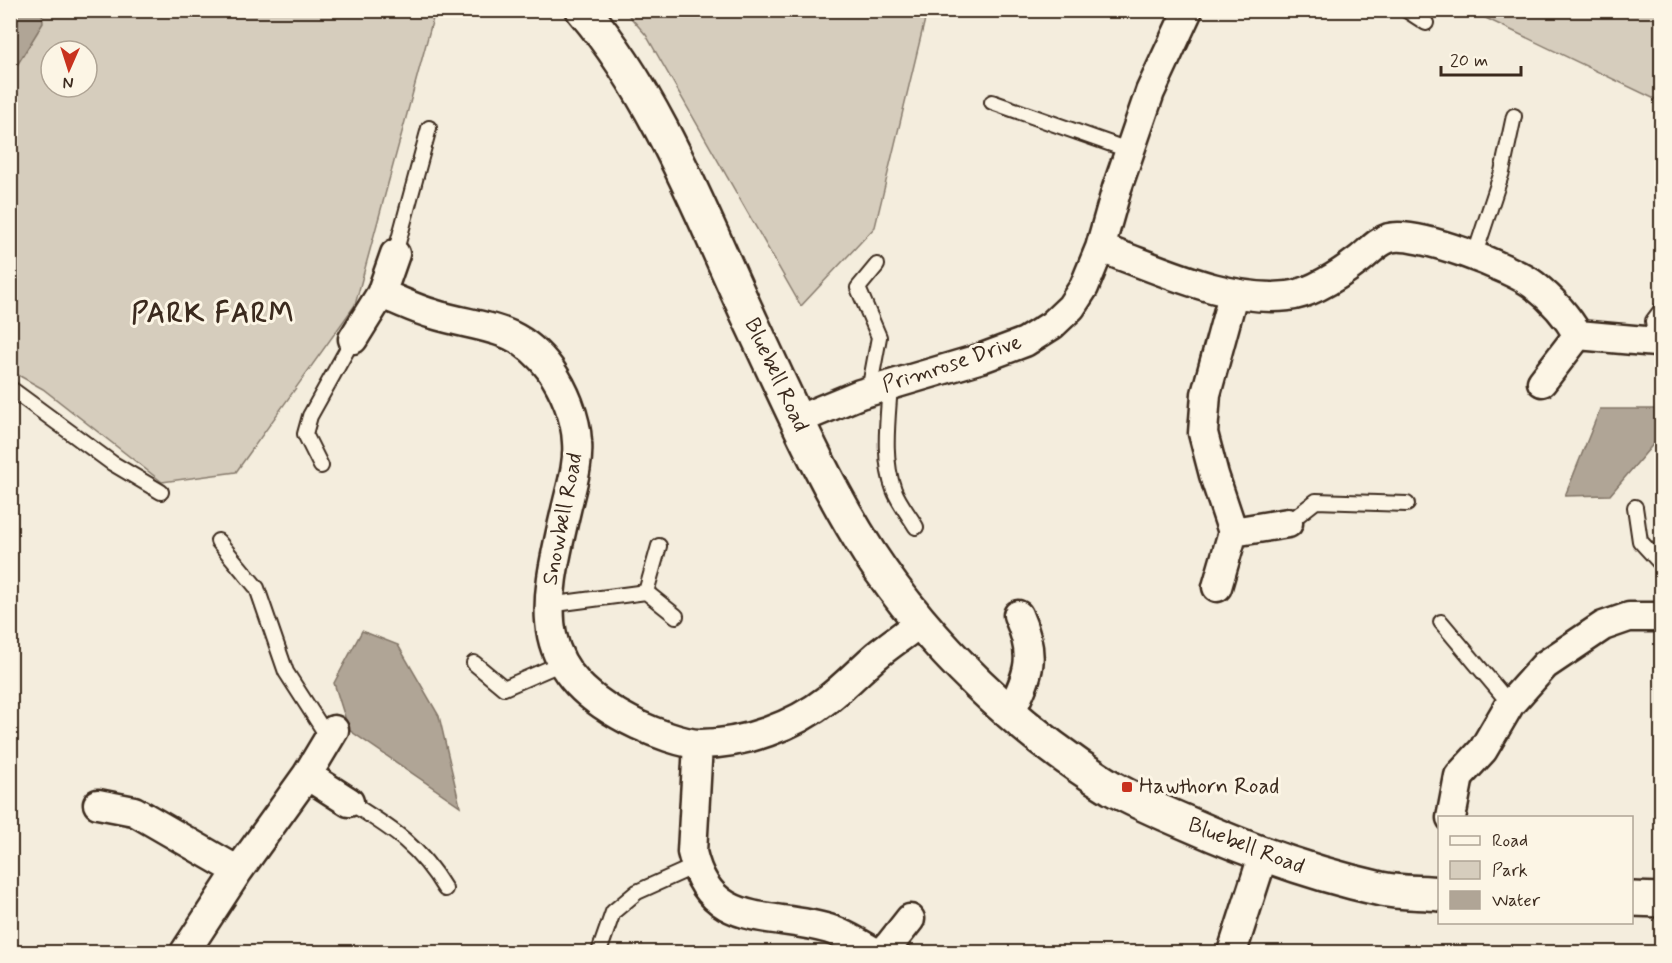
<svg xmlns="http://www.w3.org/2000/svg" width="1672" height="963" viewBox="0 0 1672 963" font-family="Mynerve,sans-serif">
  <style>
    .green { fill: #d6cdbd; stroke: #887c6e; stroke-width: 1.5; fill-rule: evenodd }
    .water { fill: #b0a596; stroke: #817466; stroke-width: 1.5 }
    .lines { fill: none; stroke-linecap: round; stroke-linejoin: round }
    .lane-casing { stroke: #3b2a1e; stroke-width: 18 }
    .street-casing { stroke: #3b2a1e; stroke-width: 33 }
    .secondary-casing { stroke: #3b2a1e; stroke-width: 38 }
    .lane { stroke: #fcf5e5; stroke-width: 14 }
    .street { stroke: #fcf5e5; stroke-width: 28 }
    .secondary { stroke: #fcf5e5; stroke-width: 33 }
    .poi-dot { fill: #c8321e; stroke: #fcf5e5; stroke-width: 2 }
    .labels { text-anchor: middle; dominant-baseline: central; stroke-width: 6; stroke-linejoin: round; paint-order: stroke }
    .street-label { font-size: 22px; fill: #3b2a1e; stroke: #fcf5e5 }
    .poi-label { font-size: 22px; fill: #3b2a1e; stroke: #fcf5e5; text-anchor: start }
    .district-label { font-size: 28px; font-weight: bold; letter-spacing: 1.5px; fill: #3b2a1e; stroke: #fcf5e5 }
  </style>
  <rect width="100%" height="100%" fill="#f4eddd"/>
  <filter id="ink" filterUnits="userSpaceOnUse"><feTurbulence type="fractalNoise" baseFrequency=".0167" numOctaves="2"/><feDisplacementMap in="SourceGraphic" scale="12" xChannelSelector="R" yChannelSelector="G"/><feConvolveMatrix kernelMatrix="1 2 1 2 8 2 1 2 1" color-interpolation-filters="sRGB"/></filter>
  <g filter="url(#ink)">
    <path class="green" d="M11 11H435L355 305 236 472 162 482 43 389 11 371ZM51 51H87V87H51Z
      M625 11H927L875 227 801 306 646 35Z
      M1471 11H1661V102Z"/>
    <path class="water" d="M11 10 42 11 43 23 11 75Z
      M1600 409H1661V435L1610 495 1565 496Z
      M362 631 398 645 439 716 460 806 349 730 334 683Z"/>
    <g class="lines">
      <defs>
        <path id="lane" d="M1406 10 1426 23
          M992 102 1131 151
          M395 254 429 128
          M1474 257 1502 172 1514 116
          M1656 342 1653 321 1662 309
          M890 385C888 418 882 459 894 490 899 503 909 515 916 527
          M10 388 112 463 161 492
          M869 391 879 337 858 288 877 265
          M321 466 305 434 310 416 353 339
          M1635 507 1640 541 1662 565
          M1288 523 1316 501 1407 504
          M218 541 257 588 286 672 329 739
          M646 592 659 546
          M548 605 646 592 676 616
          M1441 622 1510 704
          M474 663 504 688 562 663
          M349 802C392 829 418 844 445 889
          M599 952 613 912 637 892 695 866"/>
        <path id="street" d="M1100 248C1158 268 1226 303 1288 296 1311 294 1342 273 1360 259 1370 251 1377 242 1389 238 1415 230 1512 268 1534 285 1553 300 1566 314 1578 335
          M381 294C398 300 415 309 433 314 480 329 516 323 550 369 564 389 576 417 577 442 579 464 571 488 566 510 542 612 529 672 638 725 653 732 684 744 700 744 744 744 794 726 828 699 845 686 860 670 876 656 890 644 906 634 920 622
          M353 339 381 294 395 254
          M1542 382 1578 335 1656 342
          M797 420 860 394 982 358 1025 342 1052 325 1071 307 1084 287 1100 248 1117 188 1150 92 1188 10
          M1233 532 1288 523
          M1217 587 1233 532 1214 475 1203 433 1206 394 1233 295
          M1011 711C1030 672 1036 656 1018 615
          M334 730 307 775 349 802
          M698 744 692 852C710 931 771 911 829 929 845 934 859 943 874 952
          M98 804 134 811 238 871
          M1451 818 1459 776 1483 750 1510 704 1545 665 1603 626 1629 617H1662
          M185 952 238 871 307 775
          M884 952 910 919
          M1232 952 1263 856"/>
        <path id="secondary" d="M583 10C659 99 704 221 753 326 789 403 823 481 869 553 930 646 1018 730 1112 788 1137 802 1163 813 1189 824 1252 852 1314 874 1381 889 1400 893 1420 892 1440 894
          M1632 899 1662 900"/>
      </defs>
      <use href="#lane" class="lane-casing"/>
      <use href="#street" class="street-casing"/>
      <use href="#secondary" class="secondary-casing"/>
      <use href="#lane" class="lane"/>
      <use href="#street" class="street"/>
      <use href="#secondary" class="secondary"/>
    </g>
  </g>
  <rect class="poi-dot" x="1121" y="781" width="12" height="12" rx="3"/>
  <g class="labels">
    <g class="street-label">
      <text transform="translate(952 364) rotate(-18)">Primrose Drive</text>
      <text transform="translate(776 375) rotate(65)">Bluebell Road</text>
      <text transform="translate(563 519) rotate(-79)">Snowbell Road</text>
      <text transform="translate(1246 846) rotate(21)">Bluebell Road</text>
    </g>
    <g class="poi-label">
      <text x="1139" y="787">Hawthorn Road</text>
    </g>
    <g class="district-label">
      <text x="213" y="314">PARK FARM</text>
    </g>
  </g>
  <rect width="1672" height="963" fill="none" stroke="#fcf5e5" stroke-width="36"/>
  <rect x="18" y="18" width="1636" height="927" fill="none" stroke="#3b2a1e" stroke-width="2" filter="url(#ink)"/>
  <rect x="1438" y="816" width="195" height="108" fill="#fcf5e5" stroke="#afa495" stroke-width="1.5"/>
  <rect x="1450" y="836" width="30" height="9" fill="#fcf5e5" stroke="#afa495" stroke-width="1.5"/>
  <text x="1492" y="846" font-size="18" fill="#3b2a1e">Road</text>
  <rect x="1450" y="861" width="30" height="18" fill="#d6cdbd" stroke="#afa495" stroke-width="1.5"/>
  <text x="1492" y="876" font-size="18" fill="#3b2a1e">Park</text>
  <rect x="1450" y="891" width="30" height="18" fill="#b0a596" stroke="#afa495" stroke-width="1.5"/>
  <text x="1492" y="906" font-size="18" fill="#3b2a1e">Water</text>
  <g transform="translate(69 69) rotate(183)"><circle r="28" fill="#fcf5e5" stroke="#afa495" stroke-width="1.5"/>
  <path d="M0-4.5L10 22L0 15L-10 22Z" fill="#c8321e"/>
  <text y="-9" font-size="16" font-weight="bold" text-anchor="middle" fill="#3b2a1e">N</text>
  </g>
  <path d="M1441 66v9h80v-9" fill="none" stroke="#3b2a1e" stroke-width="3"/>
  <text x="1450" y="66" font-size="18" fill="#3b2a1e" stroke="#fcf5e5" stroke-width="4.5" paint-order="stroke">20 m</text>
</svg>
